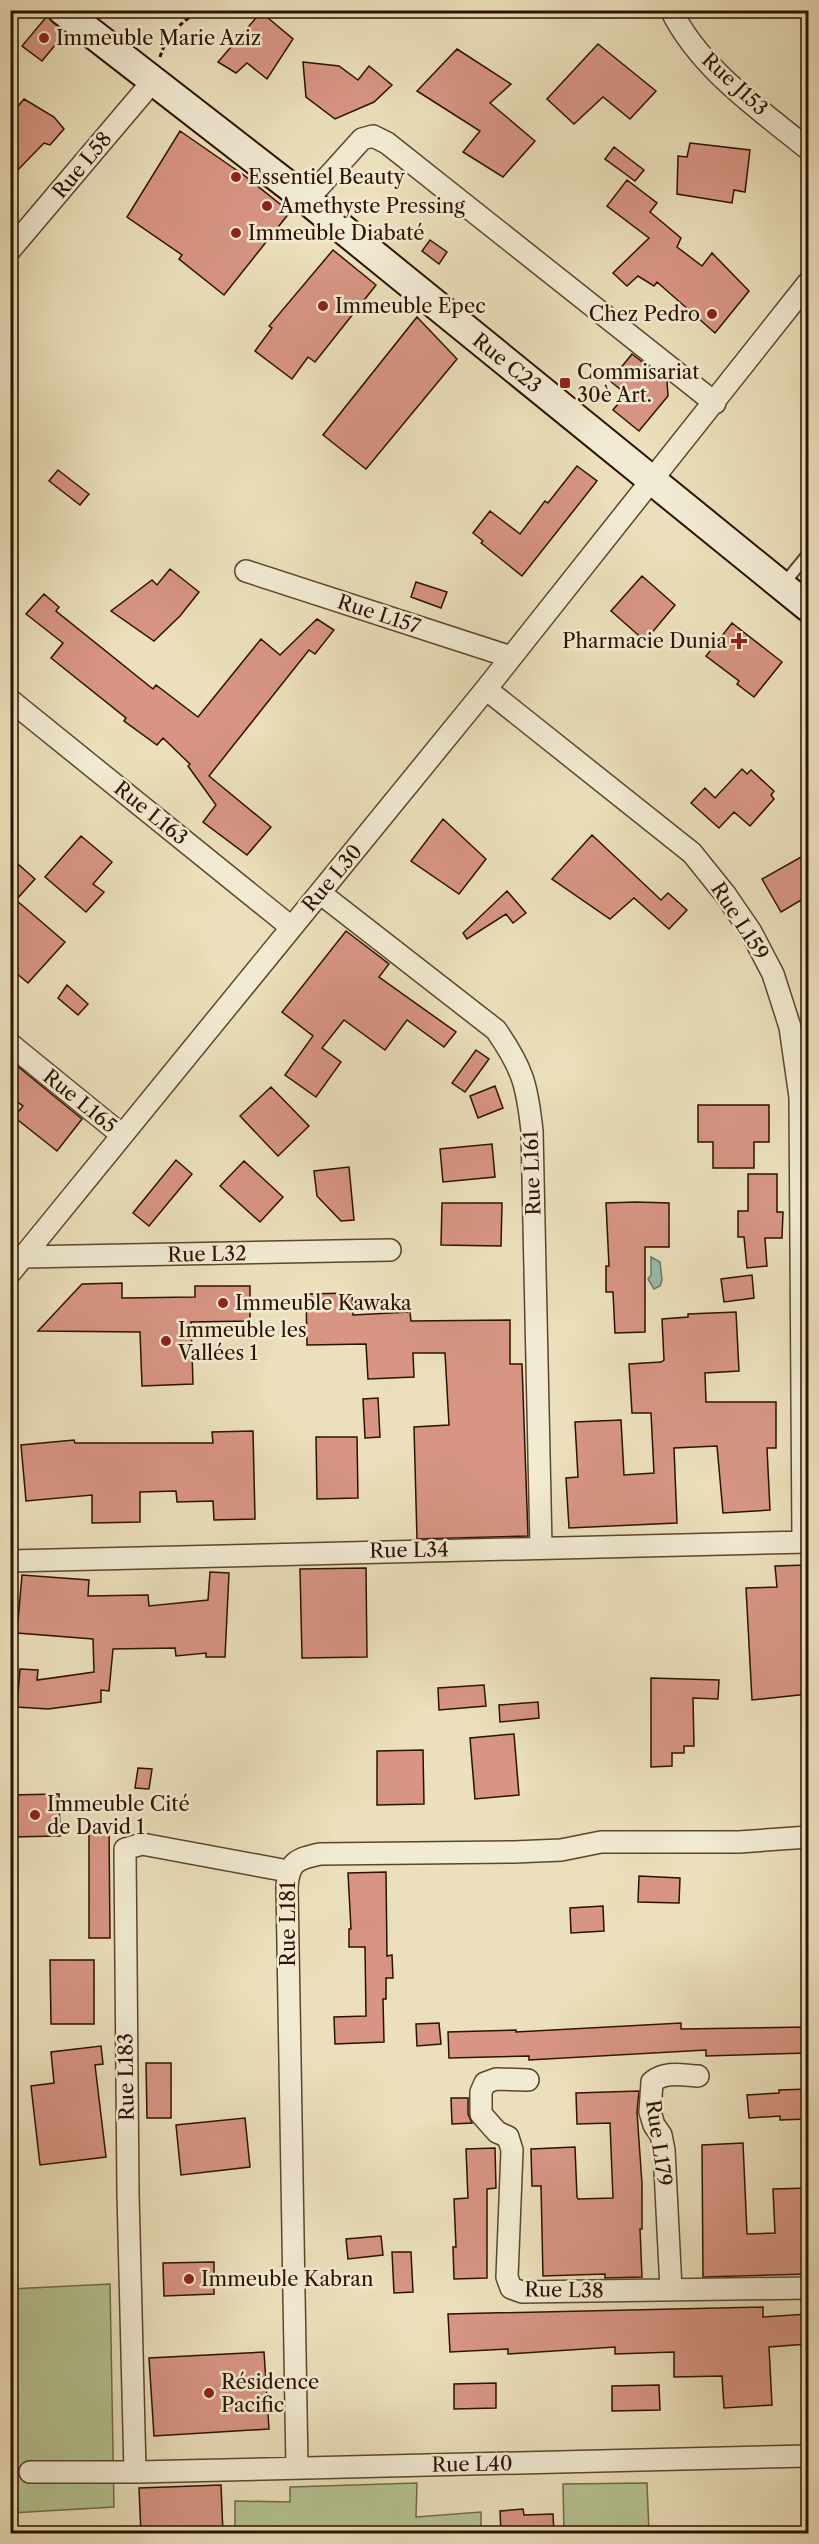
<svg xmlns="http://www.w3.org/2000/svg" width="819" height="2544" viewBox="0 0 819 2544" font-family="'Libre Caslon Text',serif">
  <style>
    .green { fill: #b5c392; stroke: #716a49; stroke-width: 1.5 }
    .water { fill: #99bdad; stroke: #6e7868; stroke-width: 1.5 }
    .building { fill: #d89584; stroke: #2d1100; stroke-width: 1.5 }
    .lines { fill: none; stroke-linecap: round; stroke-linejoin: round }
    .lane-casing { stroke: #5c452f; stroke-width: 14 }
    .street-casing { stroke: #5c452f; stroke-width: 24 }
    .secondary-casing { stroke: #2d1100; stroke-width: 32 }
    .path { stroke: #2d1100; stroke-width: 3; stroke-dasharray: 4.5 3; stroke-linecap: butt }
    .lane { stroke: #f2ebd3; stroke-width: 10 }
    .street { stroke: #f2ebd3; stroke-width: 21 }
    .secondary { stroke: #f2ebd3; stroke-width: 28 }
    .poi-dot { fill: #8f2418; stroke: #f2ebd3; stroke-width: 2 }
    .labels { text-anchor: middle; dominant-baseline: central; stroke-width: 5; stroke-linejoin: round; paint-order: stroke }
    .poi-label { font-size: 20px; fill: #2d1100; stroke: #f2ebd3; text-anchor: start }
    .street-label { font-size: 20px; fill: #2d1100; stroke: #f2ebd3 }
  </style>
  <rect width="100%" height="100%" fill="#ebe0bb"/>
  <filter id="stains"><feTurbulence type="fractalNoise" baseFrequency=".00333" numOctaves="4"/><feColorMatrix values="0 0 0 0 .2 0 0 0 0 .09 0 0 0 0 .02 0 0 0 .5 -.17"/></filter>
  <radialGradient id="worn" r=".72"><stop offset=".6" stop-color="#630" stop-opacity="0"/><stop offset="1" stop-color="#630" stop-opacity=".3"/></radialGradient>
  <path class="green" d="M110 2284 114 2507 11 2513V2289Z
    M417 2483 416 2517 481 2512V2533H235V2501L290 2502V2487Z
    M647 2483 649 2533H564L563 2484Z"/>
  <path class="water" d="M651 1257 660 1262 662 1280 660 1286 654 1289 648 1279 651 1275Z"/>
  <path class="building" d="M261 12 293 39 267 79 247 63 236 73 218 62Z
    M47 16 65 33 42 61 22 46Z
    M598 44 656 91 630 119 603 97 574 124 547 99Z
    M457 49 511 84 490 103 535 141 503 177 463 152 480 131 417 91Z
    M303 62 339 66 358 80 369 66 392 85 374 102 335 119 306 97Z
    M24 99 54 117 64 129 50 145 44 143 10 178V116Z
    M180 131 245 176 290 212 224 295 179 259 182 255 127 217Z
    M690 143 750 150 745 192 734 190 732 203 677 194 678 156 687 157Z
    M614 147 644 170 635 181 605 159Z
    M627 180 657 203 650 212 681 238 677 247 702 266 712 253 749 291 715 333 657 282 654 286 638 276 627 286 613 273 649 238 607 206Z
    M430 240 447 252 439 264 422 251Z
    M333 250 376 285 315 362 308 357 292 379 255 351 272 328 269 326Z
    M417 317 457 359 366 469 323 435Z
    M632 354 667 381 668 396 639 431 613 410 626 394 610 381Z
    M577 466 597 481 522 576 481 543 483 541 473 533 490 511 520 534 545 501 548 503Z
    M58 470 89 494 80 505 49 481Z
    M170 569 199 592 180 616 154 641 111 611 152 580 157 585Z
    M642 576 675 605 645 641 611 611Z
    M416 582 447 592 441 608 411 597Z
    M44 594 59 607 56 611 153 689 156 685 198 717 261 639 280 655 317 619 334 630 315 654 309 650 209 776 271 827 247 855 203 822 216 805 188 766 190 764 163 738 157 745 124 721 126 718 51 658 63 643 26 614Z
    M732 623 782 662 754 697 737 684 739 681 706 656Z
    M742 769 747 774 751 770 774 791 771 795 774 799 750 826 734 812 719 828 691 803 705 788 715 798Z
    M443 819 486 859 459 894 411 861Z
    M592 835 661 900 668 893 687 910 669 929 634 898 610 919 552 879Z
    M81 836 112 862 93 884 104 892 86 912 45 877Z
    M808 853V896L781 912 762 879Z
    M10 857 35 879 16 900 65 942 28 983 10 968Z
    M507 891 526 913 513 923 506 914 467 939 463 933Z
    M346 931 389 964 379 977 456 1032 444 1047 407 1020 385 1050 344 1020 322 1048 341 1062 316 1097 285 1075 313 1036 282 1012Z
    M67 985 88 1004 78 1015 58 998Z
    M476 1050 489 1059 465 1092 452 1083Z
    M16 1065 82 1119 57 1151 14 1117 23 1106 10 1097V1071Z
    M495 1086 503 1108 478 1118 470 1096Z
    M271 1087 309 1126 278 1156 240 1116Z
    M698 1105H769V1142H754V1168H713V1142H698Z
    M492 1144 495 1177 443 1182 440 1149Z
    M176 1160 192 1174 149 1226 133 1213Z
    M244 1161 283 1197 260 1222 220 1186Z
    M349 1167 354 1220 341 1221 317 1196 314 1171Z
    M748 1174H777V1212H783L782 1238H765L767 1266 747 1268 744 1237H738V1211H748Z
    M636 1202 669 1203V1247H645V1332L615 1333 613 1292H606V1266H609L606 1203Z
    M442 1203H502L501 1246 441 1245Z
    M752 1275 754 1298 724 1302 721 1279Z
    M122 1283V1298L195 1297V1286H250V1321L191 1322 193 1384 142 1386 140 1332 38 1331 82 1284Z
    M352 1293 353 1315 410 1312 411 1321 510 1320V1364H522L528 1536 417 1539 414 1427 449 1425 445 1353H413L414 1377 368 1379 366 1344 307 1345 306 1294Z
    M736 1312 739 1371 705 1373 706 1402H776V1448H767L770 1510 723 1513 717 1446 674 1448 677 1523 569 1528 566 1478 578 1477 575 1422 621 1420 624 1475 654 1473 651 1413H632L629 1364 661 1362 664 1360 662 1319 688 1317V1314Z
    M378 1398 380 1437 365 1438 363 1399Z
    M253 1431 255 1519 214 1520 213 1501 177 1502 176 1491 140 1492V1522L92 1523V1495L26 1501 21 1445 74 1440 75 1443H213L212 1432Z
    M316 1437H357L358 1498 317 1499Z
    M808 1565V1694L752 1700 746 1588 777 1587 775 1566Z
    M366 1568 367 1657 302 1658 300 1569Z
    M210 1572 229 1573 225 1657H206V1653L176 1656 175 1648 113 1649 109 1691 101 1690V1702L48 1709 17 1707 20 1669 38 1670 37 1680 94 1672 93 1639 17 1633 22 1575 89 1580 88 1596 148 1595 149 1606 208 1600Z
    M651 1678 719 1680 718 1699 693 1698 694 1746H684V1753H672V1766L651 1767Z
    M484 1685 486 1706 439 1710 438 1688Z
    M538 1702 539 1718 500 1722 499 1705Z
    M514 1734 519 1795 475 1799 470 1738Z
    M423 1750 424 1804 377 1805V1751Z
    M138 1768 152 1769 149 1789 135 1788Z
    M59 1794 60 1836 10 1837V1795Z
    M89 1826H109L110 1938H89Z
    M386 1872 387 1956 392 1955 393 1978H386V1999H383L384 2042 335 2044 334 2017 366 2016 365 1947H349V1929H351L348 1873Z
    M639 1876 680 1878 679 1903 638 1902Z
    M603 1906 604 1931 571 1933 570 1908Z
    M50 1960H94V2024H51Z
    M439 2023 441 2044 417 2046 416 2024Z
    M681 2023V2029L808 2027V2053L706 2056V2050L529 2060V2056L449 2058 448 2032 516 2030V2032Z
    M101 2046 103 2064 95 2065 106 2157 40 2165 31 2086 54 2083 51 2052Z
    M146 2063H171V2118H147Z
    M808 2089V2119L780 2120V2116L749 2118 747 2095 779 2093V2090Z
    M639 2091 637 2112 642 2184V2229H640L642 2277 605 2278V2274L543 2276 541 2186H532L531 2149 575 2147 577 2197 578 2199 613 2198 610 2123 577 2124 576 2093Z
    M451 2098H468V2114L472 2123 452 2124Z
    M245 2118 250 2167 181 2175 176 2125Z
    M743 2143 747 2234 775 2233 773 2189 808 2188V2274L703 2277 702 2145Z
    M495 2148 496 2188 487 2189V2278L454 2279 453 2247H456L454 2199 468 2198 466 2149Z
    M381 2236 383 2255 348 2259 346 2239Z
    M392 2252H411L413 2292 394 2293Z
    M214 2262V2294L164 2296 163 2263Z
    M763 2307V2317L808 2314V2344L769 2347 772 2405 724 2408 722 2376 674 2377V2352L615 2354V2347L508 2354V2349L450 2352 448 2314Z
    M264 2352 269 2429 154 2436 149 2358Z
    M496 2383V2408L454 2409V2384Z
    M659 2385 660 2410 612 2411V2386Z
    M221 2485 223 2534H141L139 2488Z
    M523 2509 524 2515 553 2514 554 2534H501L500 2511Z"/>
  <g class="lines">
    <defs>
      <path id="lane" d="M782 586 808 554"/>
      <path id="street" d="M671 10C700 69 759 109 808 149
        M307 200 362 139 373 136 387 143 715 403
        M10 250 153 81
        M246 571 511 657
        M486 689 692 853 725 894 751 932 773 974 790 1027 800 1097 803 1542
        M10 700 291 927
        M320 893 496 1030C523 1069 527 1085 532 1131L541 1547
        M10 1044 122 1135
        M24 1257 390 1250
        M10 1273 486 689 808 283
        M10 1561 808 1542
        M528 2080 496 2079 485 2083 481 2092V2114L497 2132 508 2137 512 2150 507 2277 511 2288 522 2292 808 2288
        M671 2289 664 2150 661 2135 654 2125 650 2112 652 2082C665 2071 682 2075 698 2076
        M297 2468 287 1887C289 1862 296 1859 320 1854L514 1852 561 1850 601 1842H739L808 1837
        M135 2471 128 2194 125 1849 142 1844 288 1871
        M30 2472H138L808 2456"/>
      <path id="secondary" d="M62 10 307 200 808 607"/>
    </defs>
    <use href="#lane" class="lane-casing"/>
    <use href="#street" class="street-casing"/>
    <use href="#secondary" class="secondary-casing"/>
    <path class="path" d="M160 57C167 34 181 22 201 10"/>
    <use href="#lane" class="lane"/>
    <use href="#street" class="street"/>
    <use href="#secondary" class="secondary"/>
  </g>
  <g class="poi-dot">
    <circle cx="44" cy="38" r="6"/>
    <circle cx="236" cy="177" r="6"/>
    <circle cx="267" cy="206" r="6"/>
    <circle cx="236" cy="233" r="6"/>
    <circle cx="323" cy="306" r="6"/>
    <circle cx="712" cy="314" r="6"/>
    <rect x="559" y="377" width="12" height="12" rx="3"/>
    <path d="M736 632h6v6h6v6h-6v6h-6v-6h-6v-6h6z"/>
    <circle cx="223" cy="1303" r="6"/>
    <circle cx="166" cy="1341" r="6"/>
    <circle cx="35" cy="1815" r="6"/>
    <circle cx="189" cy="2279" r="6"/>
    <circle cx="209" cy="2393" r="6"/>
  </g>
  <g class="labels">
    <g class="poi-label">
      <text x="56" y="38">Immeuble Marie Aziz</text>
      <text x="248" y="177">Essentiel Beauty</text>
      <text x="279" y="206">Amethyste Pressing</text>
      <text x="248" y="233">Immeuble Diabaté</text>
      <text x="335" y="306">Immeuble Epec</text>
      <text x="700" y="314" text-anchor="end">Chez Pedro</text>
      <text x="577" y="372">Commisariat<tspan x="577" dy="23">30è Art.</tspan></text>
      <text x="727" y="641" text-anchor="end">Pharmacie Dunia</text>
      <text x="235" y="1303">Immeuble Kawaka</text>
      <text x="178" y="1330">Immeuble les<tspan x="178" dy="23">Vallées 1</tspan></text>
      <text x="47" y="1804">Immeuble Cité<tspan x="47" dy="23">de David 1</tspan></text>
      <text x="201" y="2279">Immeuble Kabran</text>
      <text x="221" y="2382">Résidence<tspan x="221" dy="23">Pacific</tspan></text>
    </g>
    <g class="street-label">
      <text transform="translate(735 84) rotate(43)">Rue J153</text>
      <text transform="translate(82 165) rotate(-50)">Rue L58</text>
      <text transform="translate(507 363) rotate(39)">Rue C23</text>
      <text transform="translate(379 614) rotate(18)">Rue L157</text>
      <text transform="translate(151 813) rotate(39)">Rue L163</text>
      <text transform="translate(332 878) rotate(-50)">Rue L30</text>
      <text transform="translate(740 921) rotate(57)">Rue L159</text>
      <text transform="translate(80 1101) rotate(39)">Rue L165</text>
      <text transform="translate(532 1173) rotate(-92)">Rue L161</text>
      <text transform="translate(207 1254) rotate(-1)">Rue L32</text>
      <text transform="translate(409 1550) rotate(-1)">Rue L34</text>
      <text transform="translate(288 1924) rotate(-90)">Rue L181</text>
      <text transform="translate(126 2077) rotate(-91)">Rue L183</text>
      <text transform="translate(659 2143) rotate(82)">Rue L179</text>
      <text transform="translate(564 2290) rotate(1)">Rue L38</text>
      <text transform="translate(472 2464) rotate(-1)">Rue L40</text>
    </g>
  </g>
  <rect width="819" height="2544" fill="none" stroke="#ebe0bb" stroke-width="36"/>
  <rect x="12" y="12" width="795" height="2520" fill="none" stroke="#2d1100" stroke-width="3"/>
  <rect x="18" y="18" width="783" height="2508" fill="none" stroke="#2d1100" stroke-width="1.5"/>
  <rect width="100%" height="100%" filter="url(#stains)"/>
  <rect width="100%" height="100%" fill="url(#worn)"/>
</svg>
